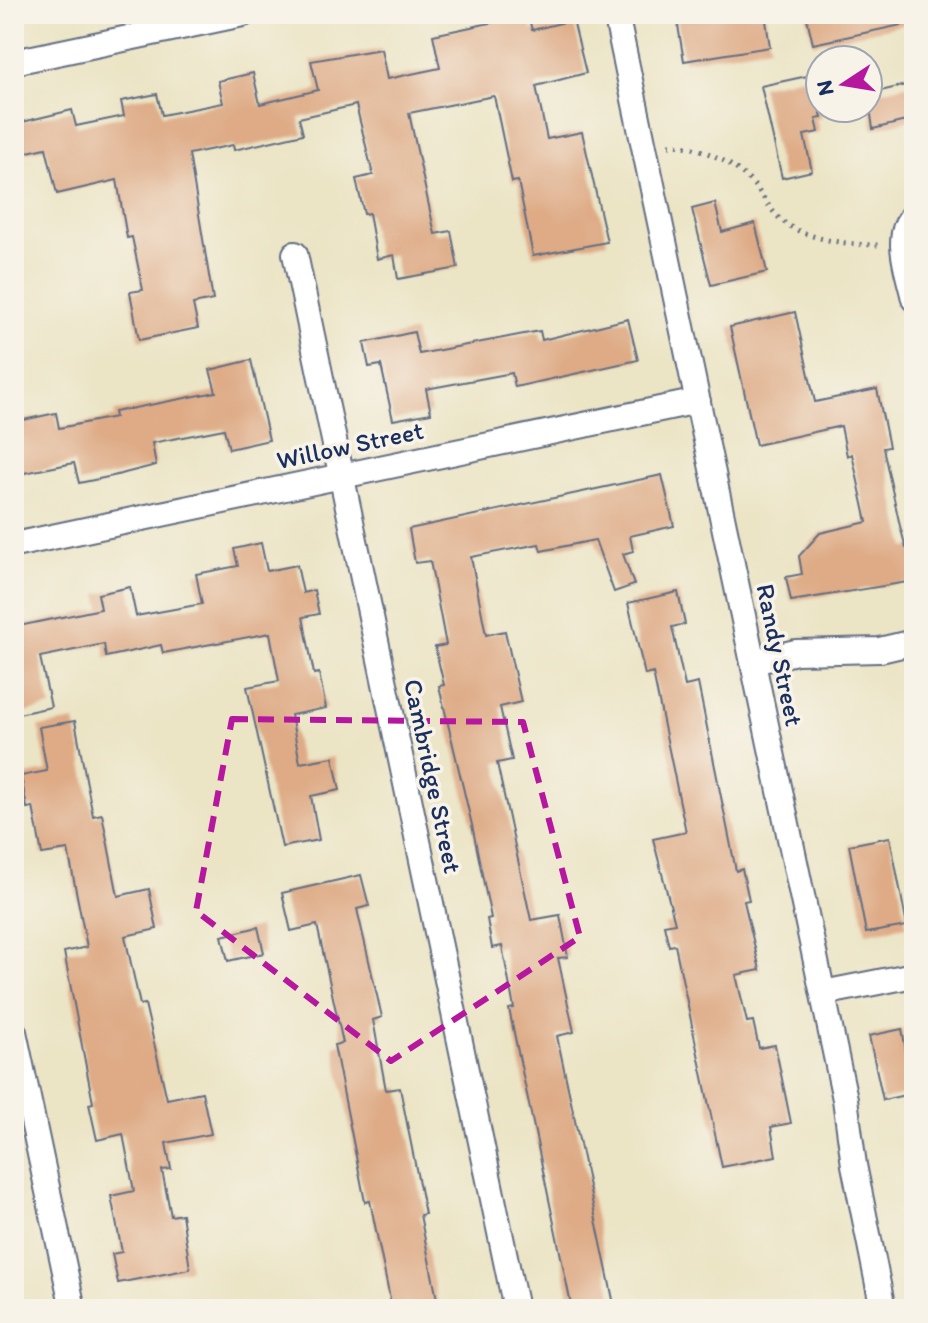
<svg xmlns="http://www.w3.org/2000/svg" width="928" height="1323" viewBox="0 0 928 1323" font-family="Itim,sans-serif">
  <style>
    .building { fill: #deab86 }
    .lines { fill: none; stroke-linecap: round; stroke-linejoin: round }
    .street-casing { stroke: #646e82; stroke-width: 28 }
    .path { stroke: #646e82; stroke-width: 5; stroke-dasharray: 2 6; stroke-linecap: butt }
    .street { stroke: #fff; stroke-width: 24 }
    .marked { fill: none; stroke: #b5179e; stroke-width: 6; stroke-dasharray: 16 10; stroke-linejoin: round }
    .labels { text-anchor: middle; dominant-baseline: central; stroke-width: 7; stroke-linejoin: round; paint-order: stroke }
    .street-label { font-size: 26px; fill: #1b2f5e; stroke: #f7f3e8 }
  </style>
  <rect width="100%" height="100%" fill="#f7f3e8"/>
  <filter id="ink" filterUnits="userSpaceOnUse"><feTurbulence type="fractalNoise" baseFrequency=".0125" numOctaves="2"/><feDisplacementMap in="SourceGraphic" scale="16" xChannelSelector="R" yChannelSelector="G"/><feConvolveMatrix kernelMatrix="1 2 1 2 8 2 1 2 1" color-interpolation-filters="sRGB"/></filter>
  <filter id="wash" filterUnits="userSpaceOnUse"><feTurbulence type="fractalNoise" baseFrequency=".006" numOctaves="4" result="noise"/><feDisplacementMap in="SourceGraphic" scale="32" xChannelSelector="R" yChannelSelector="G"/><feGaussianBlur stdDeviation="1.8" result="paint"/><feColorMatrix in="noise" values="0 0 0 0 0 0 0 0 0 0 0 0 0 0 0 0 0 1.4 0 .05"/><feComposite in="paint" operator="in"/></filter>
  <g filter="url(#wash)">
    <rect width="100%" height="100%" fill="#ebe4c5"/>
    <g id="blocks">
      <path class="building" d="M676 14H765L770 47 684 61Z
        M806 14H905L906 24 813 44Z
        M528 15 532 30 573 20 586 73 536 86 547 139 582 132 607 242 533 256 518 181 512 182 494 96 409 113 435 234 451 231 458 268 398 279 394 255 377 259 369 213 364 214 356 179 373 175 356 105 299 118 303 134 234 150 233 145 189 154 213 300 193 304 198 328 139 340 130 292 143 290 132 237 127 238 117 180 57 194 46 148 14 155V124L72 110 76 126 124 116 121 101 157 94 162 115 223 103 218 81 253 73 260 104 318 90 311 61 381 49 387 79 440 68 433 35Z
        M812 75 822 118 816 119 819 132 804 135 812 171 782 178 761 86Z
        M914 83V119L873 129 868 94Z
        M715 203 722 232 755 223 767 272 711 285 692 209Z
        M795 312 815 402 877 389 889 447 883 448 900 526 906 548 914 546V581L791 601 786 577 802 574 799 556 820 533 867 522 852 454 847 456 841 426 756 445 730 327Z
        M628 319 638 360 515 387 512 373 426 389 431 413 393 420 381 365 369 367 364 343 414 332 419 354 540 331 542 340Z
        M251 360 269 440 229 449 224 429 152 443 156 465 113 476 79 483 74 463 14 475V422L56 413 59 428 115 417 114 412 216 392 210 370Z
        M662 475 674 526 630 536 633 551 623 554 634 585 614 592 595 540 541 551 539 544 471 557 486 635 505 631 521 702 500 707 512 760 497 763 531 920 560 915 568 957 558 958 574 1032 557 1036 615 1309H572L509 1009 514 1008 502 946 492 948 487 919 491 918 472 825 439 686 444 685 435 647 446 645 430 561 415 563 409 529Z
        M261 543 267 571 297 565 303 593 314 590 319 614 303 617 314 674 319 673 326 708 291 715 300 763 333 757 340 790 311 796 319 840 282 847 247 687 279 681 270 633 163 653 161 645 106 657 104 644 40 657 51 707 14 715V627L101 609 98 594 130 587 136 616 202 604 196 574 238 566 234 549Z
        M678 592 685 624 672 627 685 686 698 683 736 871 742 869 749 900 744 901 760 970 736 975 747 1022 753 1021 759 1048 775 1045 791 1123 771 1127 776 1156 722 1167 675 945 669 946 664 925 675 923 653 839 686 832 653 673 645 675 628 603Z
        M75 721 93 816 102 814 118 896 149 889 157 929 125 936 140 1005 145 1004 167 1099 202 1092 211 1134 166 1143 171 1169 162 1170 171 1216 182 1214 190 1269 118 1283 112 1254 122 1252 111 1196 134 1191 123 1134 97 1140 89 1104 93 1103 64 952 87 947 68 850 42 854 33 807 27 808 21 776 47 771 39 727Z
        M890 837 907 926 866 933 849 845Z
        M361 875 369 906 357 909 382 1017 373 1020 386 1090 400 1088 425 1214 420 1215 439 1309H392L370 1201 365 1202 334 1045 343 1043 317 925 291 931 282 893Z
        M258 927 264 953 228 961 222 936Z
        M902 1029 914 1093 883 1100 869 1036Z"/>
    </g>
  </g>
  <g filter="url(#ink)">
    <use href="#blocks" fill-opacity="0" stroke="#646e82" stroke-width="2"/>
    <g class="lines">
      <defs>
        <path id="street" d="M616 14 845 1099 854 1165 883 1309
          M14 62 243 14
          M914 215C892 235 909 274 914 299
          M295 254 516 1309
          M14 545 698 401
          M753 662 796 652 880 650 914 642
          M823 993 914 975
          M14 1032 73 1309"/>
      </defs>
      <use href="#street" class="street-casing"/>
      <path class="path" d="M669 145C697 144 733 162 752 183 765 197 771 214 788 225 811 240 850 245 878 245"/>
      <use href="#street" class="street"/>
    </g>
  </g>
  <path class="marked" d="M232 719 523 722 580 937 391 1061 196 911Z"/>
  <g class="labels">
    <g class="street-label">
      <text transform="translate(350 445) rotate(-12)">Willow Street</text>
      <text transform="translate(780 655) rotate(78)">Randy Street</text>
      <text transform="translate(433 776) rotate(78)">Cambridge Street</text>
    </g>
  </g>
  <rect width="928" height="1323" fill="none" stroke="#f7f3e8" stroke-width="48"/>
  <g transform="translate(844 84) rotate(258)"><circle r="38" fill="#f7f3e8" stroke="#9fa5b1" stroke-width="2"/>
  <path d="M0-6L14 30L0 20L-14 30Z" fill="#b5179e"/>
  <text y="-12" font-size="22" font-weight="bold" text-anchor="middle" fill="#1b2f5e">N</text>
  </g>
</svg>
